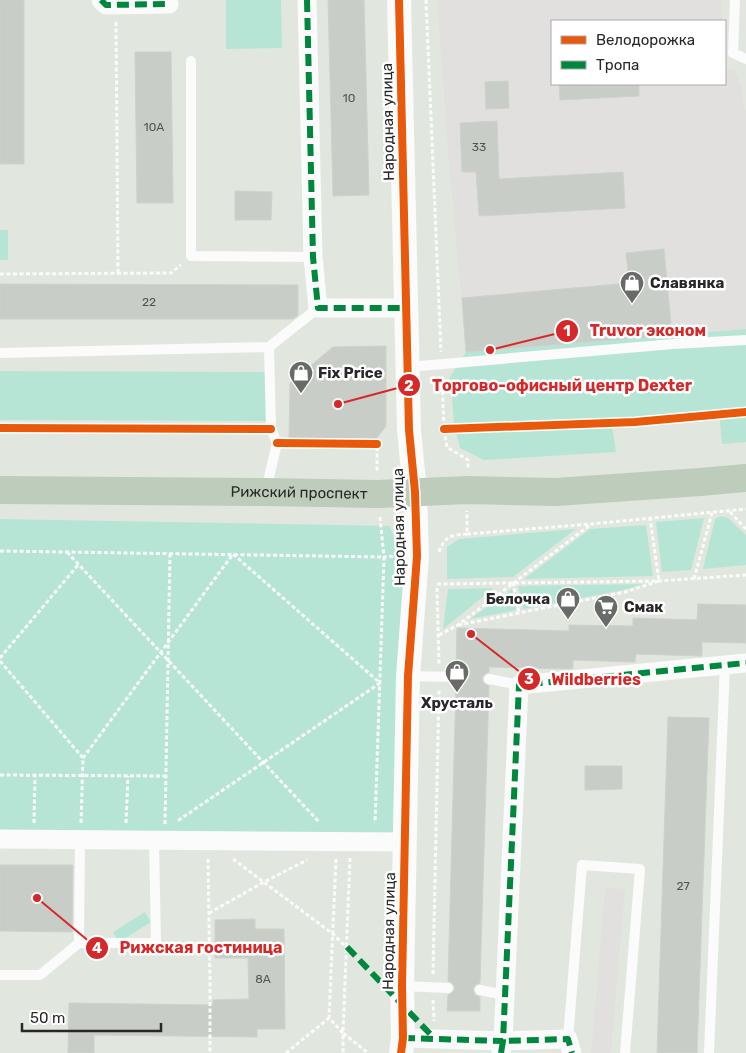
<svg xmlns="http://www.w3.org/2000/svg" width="746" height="1053" viewBox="0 0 746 1053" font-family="Rubik,sans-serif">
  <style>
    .industrial { fill: #e2e0df }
    .green { fill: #b7e5d5 }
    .building { fill: #c9cdc7; stroke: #cdd2ca }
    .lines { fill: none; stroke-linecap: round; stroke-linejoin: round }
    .path { stroke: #fafbfa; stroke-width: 3; stroke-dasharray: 4 2.5; stroke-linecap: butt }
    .service { stroke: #fafbfa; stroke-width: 10 }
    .minor { stroke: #fafbfa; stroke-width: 19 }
    .tertiary { stroke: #fafbfa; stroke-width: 24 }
    .primary { stroke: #beccbb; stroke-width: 28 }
    .quiet { stroke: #00873e; stroke-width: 6; stroke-dasharray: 12 6; stroke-linecap: butt }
    .cycleway-casing { stroke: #fff; stroke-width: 11 }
    .cycleway { stroke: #e8590c; stroke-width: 8 }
    .labels { text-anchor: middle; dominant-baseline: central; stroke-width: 5; stroke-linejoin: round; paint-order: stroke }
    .number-label { font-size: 12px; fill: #525352 }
    .street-label { font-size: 15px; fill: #282828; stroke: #fff }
    .poi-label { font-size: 15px; font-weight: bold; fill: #282828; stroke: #fff; text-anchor: start }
    .leader { fill: none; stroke: #d62828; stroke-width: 2 }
    .callout-dot { fill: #d62828; stroke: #fff; stroke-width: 2 }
    .mark-label { font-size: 15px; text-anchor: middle; font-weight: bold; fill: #fff }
    .callout-label { font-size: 16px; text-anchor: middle; font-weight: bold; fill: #d62828; stroke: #fff; stroke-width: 5; stroke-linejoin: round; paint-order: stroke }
  </style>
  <rect width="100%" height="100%" fill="#e1e7de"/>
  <path class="industrial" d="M437 0H721L722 21H552V84H725V69H734L741 85 744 108 746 109V329L466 352 449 165Z
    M605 887 625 889 611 1053H591Z"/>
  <path class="green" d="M226 0H281L282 48 226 49Z
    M0 230H8V260H0Z
    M746 329V442L722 444 719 410 611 419 616 452 484 460 460 448 454 422 450 377 466 352Z
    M0 371 266 372V421L0 420Z
    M721 516 728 518 746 535V565L703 569 715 519Z
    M704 518 691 570 662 572 656 522Z
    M0 519 390 526 405 570 393 837 0 834Z
    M646 525 653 576 524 579 590 529Z
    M576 529 513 577 447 579V547L459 539Z
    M643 584 624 590 523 609 518 586Z
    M494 588 443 629 448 589Z
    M512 589 516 610 470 619Z
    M145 912 151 922 119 942 113 932Z"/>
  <path class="building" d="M0 0H24V164H0Z
    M328 0H364L369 195 333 196Z
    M135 52H171L173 203H137Z
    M508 81 509 108 486 109 485 82Z
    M559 84H639V96L560 100Z
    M497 121 499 179 623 172 625 208 479 216 476 172H462L460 123Z
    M235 191 272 192 271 220H235Z
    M664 249 672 335 466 352 462 298 629 283 626 253Z
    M0 284 298 285V315L293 319H0Z
    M386 346V426L376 439H289L290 383 333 347Z
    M698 604 746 605V643L702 642V656L636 654 635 662 573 660V668L570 669 489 667V672L484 675 482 678 483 682 485 684 489 686 480 983 475 985 473 989 475 995 480 997V1011H447L448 995 453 992 455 988 452 983 448 981 456 684 460 683 463 678 462 673 456 670 457 628 569 631V625L633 626V618L697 620Z
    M668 717 709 718 697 1053H657Z
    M585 766H622V789L585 790Z
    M0 865H73L72 932 0 931Z
    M255 919V929H284L285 1029H257V1037L94 1035V1053H68L69 1003 213 1005V1000L249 999 248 958H215V920Z"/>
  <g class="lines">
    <path class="path" d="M426 0 441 352
      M116 22 118 273
      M0 274 171 273 181 265
      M442 378 444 429 447 447 468 460V468
      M0 428 257 429
      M444 429 635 422 746 412
      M289 443 377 444V473
      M730 512 746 529
      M380 517 384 557 397 556
      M467 534 591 524 746 509
      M0 551 384 557 375 823
      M67 552 319 822
      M439 552C445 536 451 535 467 534V511
      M694 579 712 513
      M513 582 519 613
      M437 584 659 581 746 575
      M437 588 439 664
      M458 625 625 592 659 581 650 518
      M439 635 458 625 590 525
      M0 658 78 565
      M0 661 83 758 81 823
      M83 758 233 554 380 683 176 822
      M0 775 166 776
      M34 823 35 775
      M126 823 128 776
      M165 824 170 554
      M350 858 343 1033 368 1053
      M208 859 210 982V1053
      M233 859 333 934 346 947
      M336 859 329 1018 343 1033V1053
      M209 913 264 882 307 860
      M433 974 439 690
      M433 1000 434 1021
      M286 1053 329 1018"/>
    <path class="service" d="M735 0 733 53 746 59
      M191 61V256L313 257
      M0 353 269 347 318 308
      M408 367 673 344 746 340
      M266 490 277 443 271 429 269 347
      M408 676 456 677
      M489 679 519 685
      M79 943 80 840
      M0 975H40L79 943H156L154 840
      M402 986 448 988
      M480 990 505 995
      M568 1039 582 865 640 869 625 1053
      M709 1053 725 665"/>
    <path class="minor" d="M101 0 106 5 169 4
      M307 0 313 257 318 308H406
      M0 839 405 842
      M403 1038 503 1041 519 685 746 663
      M501 1052 503 1041 568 1039 572 1053"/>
    <path class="tertiary" d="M399 0 409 430 415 492 417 556 408 676 402 986 403 1038 401 1053"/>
    <path class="primary" id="s1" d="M0 490 266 492 378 494 467 490 556 492 700 482 746 478"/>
    <path class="quiet" d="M101 0 106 5 169 4
      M307 0 313 257 318 308H406
      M347 947 434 1038
      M403 1038 503 1041 519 685 746 663
      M501 1053 503 1041 568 1039 572 1053"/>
    <defs>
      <path id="cycleway" d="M399 0 409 430 415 492 417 556 408 676 402 986 403 1038 401 1053
        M0 428 271 429
        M444 429 635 422 746 412
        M277 443 377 444"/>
    </defs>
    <use href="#cycleway" class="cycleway-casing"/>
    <use href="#cycleway" class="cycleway"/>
  </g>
  <defs>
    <symbol id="shop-pin" viewBox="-11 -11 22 30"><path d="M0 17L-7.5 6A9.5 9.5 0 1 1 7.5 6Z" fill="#696b68" stroke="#fff"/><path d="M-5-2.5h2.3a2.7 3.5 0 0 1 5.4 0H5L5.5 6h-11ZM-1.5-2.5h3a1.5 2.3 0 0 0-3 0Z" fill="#fff"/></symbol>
    <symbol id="supermarket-pin" viewBox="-11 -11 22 30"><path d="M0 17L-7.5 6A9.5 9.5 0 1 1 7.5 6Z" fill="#696b68" stroke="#fff"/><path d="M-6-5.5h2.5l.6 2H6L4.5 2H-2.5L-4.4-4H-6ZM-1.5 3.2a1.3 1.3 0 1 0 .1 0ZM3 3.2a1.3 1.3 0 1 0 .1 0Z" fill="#fff"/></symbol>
  </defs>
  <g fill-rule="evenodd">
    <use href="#shop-pin" x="618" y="269" width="28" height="38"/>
    <use href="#shop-pin" x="287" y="359" width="28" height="38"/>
    <use href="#shop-pin" x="554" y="585" width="28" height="38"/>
    <use href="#supermarket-pin" x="592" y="593" width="28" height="38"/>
    <use href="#shop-pin" x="443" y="658" width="28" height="38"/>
  </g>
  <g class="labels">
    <g class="number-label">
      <text x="349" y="98">10</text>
      <text x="154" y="127">10А</text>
      <text x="479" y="147">33</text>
      <text x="149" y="302">22</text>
      <text x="683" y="886">27</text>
      <text x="263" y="979">8А</text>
    </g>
    <g class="street-label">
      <text transform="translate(388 122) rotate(-91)">Народная улица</text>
      <text stroke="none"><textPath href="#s1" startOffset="299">Рижский проспект</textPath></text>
      <text transform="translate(399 527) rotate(-91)">Народная улица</text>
      <text transform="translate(389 931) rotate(-89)">Народная улица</text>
    </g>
    <g class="poi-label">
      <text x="650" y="283">Славянка</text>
      <text x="318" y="373">Fix Price</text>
      <text x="550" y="599" text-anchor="end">Белочка</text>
      <text x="624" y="607">Смак</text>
      <text x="457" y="703" text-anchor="middle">Хрусталь</text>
    </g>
  </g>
  <path class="leader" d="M490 350L567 331M338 404L409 385M471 634L529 679M37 898L97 948"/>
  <g class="callout-dot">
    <circle cx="490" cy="350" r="5"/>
    <circle cx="338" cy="404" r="5"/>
    <circle cx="471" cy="634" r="5"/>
    <circle cx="37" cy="898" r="5"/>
    <circle cx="567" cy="331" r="12"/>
    <circle cx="409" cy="385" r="12"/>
    <circle cx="529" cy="679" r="12"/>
    <circle cx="97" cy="948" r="12"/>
  </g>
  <g class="mark-label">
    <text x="567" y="336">1</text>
    <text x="409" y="391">2</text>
    <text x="529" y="684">3</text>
    <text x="97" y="953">4</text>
  </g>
  <g class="callout-label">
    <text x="648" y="336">Truvor эконом</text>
    <text x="562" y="391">Торгово-офисный центр Dexter</text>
    <text x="596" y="685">Wildberries</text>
    <text x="201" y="953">Рижская гостиница</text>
  </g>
  <rect x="551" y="20" width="175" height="65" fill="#ffffff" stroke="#a9a9a9"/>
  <rect x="561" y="36" width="25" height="8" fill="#e8590c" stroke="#a9a9a9"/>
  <text x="596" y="45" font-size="15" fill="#282828">Велодорожка</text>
  <rect x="561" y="61" width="25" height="8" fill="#00873e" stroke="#a9a9a9"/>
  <text x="596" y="70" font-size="15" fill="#282828">Тропа</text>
  <path d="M22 1023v8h139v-8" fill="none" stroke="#282828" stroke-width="2.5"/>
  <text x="30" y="1023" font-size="15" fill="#282828" stroke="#ffffff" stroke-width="4" paint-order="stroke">50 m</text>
</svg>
